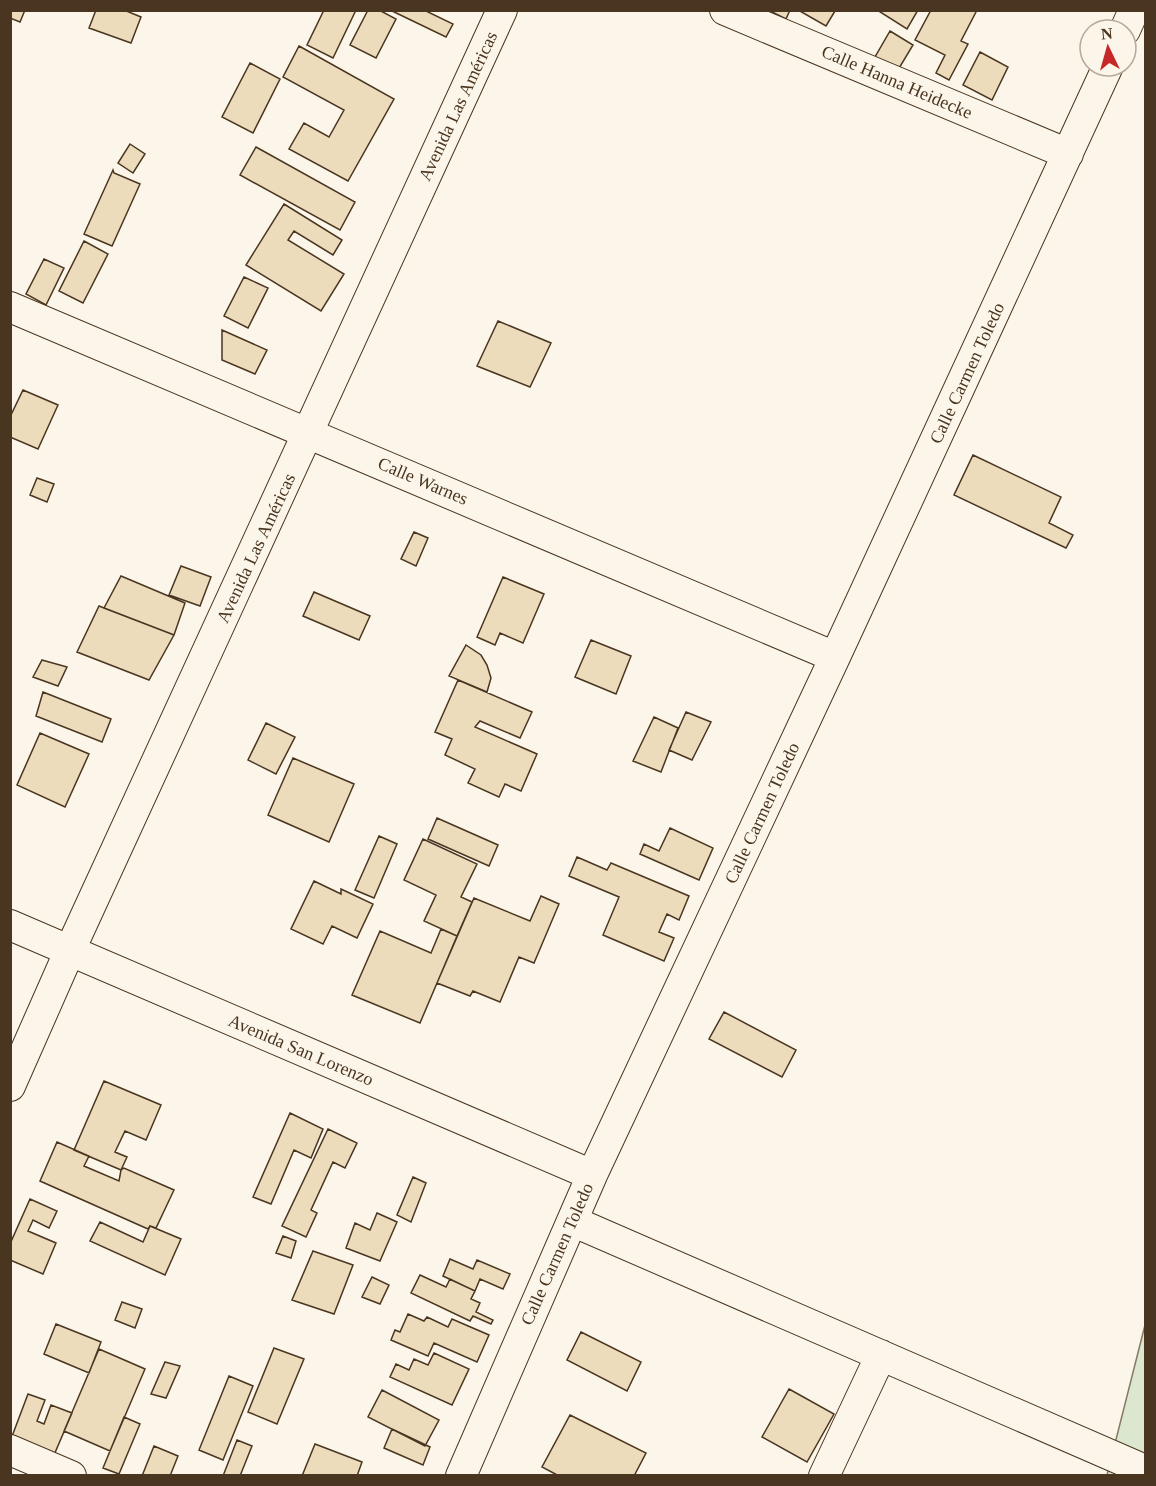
<svg xmlns="http://www.w3.org/2000/svg" width="1156" height="1486" viewBox="0 0 1156 1486" font-family="'Times New Roman',serif">
  <style>
    .green { fill: #dce7d0; stroke: #887966; stroke-width: 1.5 }
    .building { fill: #ecdcbc; stroke: #4a3520; stroke-width: 1.5 }
    .lines { fill: none; stroke-linecap: round; stroke-linejoin: round }
    .minor-casing { stroke: #4a3520; stroke-width: 32 }
    .minor { stroke: #fbf6e9; stroke-width: 30 }
    .labels { text-anchor: middle; dominant-baseline: central; stroke-width: 4.5; stroke-linejoin: round; paint-order: stroke }
    .street-label { font-size: 18px; fill: #4a3520; stroke: #fbf6e9 }
  </style>
  <rect width="100%" height="100%" fill="#fbf6e9"/>
  <path class="green" d="M1145 1325V1475H1107Z"/>
  <path class="building" d="M10 10H25L20 22 10 18Z
    M96 10H124L141 17 131 43 89 28Z
    M324 10H356L333 58 307 45Z
    M368 10H379L396 19 376 58 350 45Z
    M390 10H424L453 24 446 37Z
    M768 10H790L786 19Z
    M798 10H834L835 11 826 26Z
    M877 10H918L907 29Z
    M931 10H977L961 41 968 44 949 80 936 73 945 55 915 40Z
    M890 31 913 45 898 70 875 57Z
    M299 46 394 99 348 181 289 149 304 123 329 137 344 110 283 77Z
    M980 52 1008 67 992 100 963 85Z
    M250 63 280 79 253 133 222 117Z
    M130 144 145 154 133 173 118 163Z
    M256 147 355 202 340 230 240 175Z
    M113 170 114 173 140 184 112 246 84 234Z
    M284 204 342 240 333 255 294 231 288 240 344 274 321 311 246 265Z
    M84 241 108 254 83 303 59 291Z
    M44 259 64 268 46 305 26 294Z
    M244 277 268 288 248 328 224 316Z
    M498 321 551 343 530 387 477 366Z
    M222 330 267 350 255 374 222 360Z
    M23 390 58 405 38 449 10 437V417Z
    M973 455 1061 497 1049 523 1073 535 1066 548 954 495Z
    M37 478 54 484 47 502 30 495Z
    M414 532 428 538 416 566 401 559Z
    M181 566 211 577 200 606 169 595Z
    M121 576 185 603 174 635 104 608Z
    M503 577 544 594 523 643 500 633 495 645 477 637Z
    M314 592 370 616 359 640 303 616Z
    M99 606 174 635 149 680 77 652Z
    M591 640 631 656 616 694 575 677Z
    M466 645 481 655 487 665 491 678 487 692 449 676Z
    M42 660 67 667 58 686 33 677Z
    M458 680 532 712 520 738 480 721 475 727 537 754 521 791 505 784 499 797 468 783 475 769 445 755 452 739 435 732Z
    M43 692 111 719 102 742 36 716Z
    M686 712 711 722 692 760 669 750Z
    M654 717 678 728 661 772 633 761Z
    M266 723 295 737 276 774 248 760Z
    M40 733 89 754 65 807 17 785Z
    M293 758 354 784 329 842 268 815Z
    M437 818 498 845 489 866 428 839Z
    M670 828 713 848 699 880 640 854 644 844 659 851Z
    M379 836 397 844 374 898 355 890Z
    M423 839 477 864 461 897 472 902 457 936 424 921 436 895 404 880Z
    M577 857 607 870 611 863 689 896 679 920 667 914 659 932 674 938 664 961 603 935 619 897 569 876Z
    M314 881 341 894V889L373 904 357 938 332 926 323 944 291 929Z
    M541 896 559 904 534 963 519 957 500 1002 473 991 470 996 437 983 474 898 530 921Z
    M441 929 457 936 420 1023 352 995 380 931 431 953Z
    M724 1012 796 1050 782 1077 709 1039Z
    M104 1081 161 1105 146 1140 125 1131 115 1152 127 1157 121 1170 74 1150Z
    M290 1113 323 1129 311 1158 294 1150 271 1204 253 1197Z
    M328 1129 357 1143 345 1168 333 1162 311 1210 317 1213 306 1237 282 1226Z
    M57 1142 89 1156 84 1166 119 1181 121 1170 124 1168 174 1190 156 1228 150 1226 148 1229 40 1181Z
    M413 1177 426 1183 411 1222 397 1215Z
    M30 1199 57 1211 49 1228 33 1220 28 1231 56 1243 43 1274 10 1260V1244Z
    M377 1213 397 1222 380 1261 346 1248 355 1223 370 1230Z
    M100 1222 143 1242 150 1226 181 1239 165 1275 90 1241Z
    M283 1236 296 1241 291 1258 276 1253Z
    M313 1251 353 1265 334 1314 292 1300Z
    M450 1259 473 1269 477 1260 510 1274 503 1289 480 1279 475 1291 443 1276Z
    M420 1275 446 1287 450 1279 475 1291 471 1299 480 1303 476 1312 493 1320 491 1324 473 1316 470 1321 411 1293Z
    M372 1277 389 1285 380 1304 362 1297Z
    M122 1302 142 1309 135 1328 115 1320Z
    M408 1314 424 1321 427 1317 448 1327 452 1319 489 1335 477 1362 434 1343 428 1356 391 1340 395 1330 400 1332Z
    M56 1324 101 1342 89 1373 44 1354Z
    M581 1332 641 1362 627 1391 567 1360Z
    M274 1348 304 1359 277 1424 248 1412Z
    M99 1349 145 1369 110 1451 64 1431Z
    M434 1353 469 1369 452 1405 390 1377 396 1364 409 1370 414 1359 428 1365Z
    M165 1362 180 1366 166 1398 151 1394Z
    M229 1376 253 1386 223 1460 199 1450Z
    M789 1389 834 1414 807 1462 762 1437Z
    M382 1390 439 1420 425 1446 368 1417Z
    M28 1394 45 1400 37 1421 44 1424 51 1405 72 1413 54 1455 11 1439Z
    M570 1415 646 1453 634 1476H559L542 1467Z
    M124 1417 140 1424 119 1474 103 1468Z
    M392 1429 430 1447 423 1465 384 1448Z
    M237 1440 252 1446 240 1476H223Z
    M315 1444 362 1462 357 1476H302Z
    M154 1446 178 1456 170 1476H142Z"/>
  <g class="lines">
    <defs>
      <path id="minor" d="M725 10 1068 154
        M1125 30 1134 10
        M10 307 835 657
        M10 925 592 1175
        M10 1086 70 950 502 10
        M572 1221 1138 1467 1146 1474
        M10 1450 71 1476
        M461 1476 592 1175 835 657 1108 66
        M824 1476 881 1355"/>
    </defs>
    <use href="#minor" class="minor-casing"/>
    <use href="#minor" class="minor"/>
  </g>
  <g class="labels">
    <g class="street-label">
      <text transform="translate(897 82) rotate(23)">Calle Hanna Heidecke</text>
      <text transform="translate(458 106) rotate(-65)">Avenida Las Américas</text>
      <text transform="translate(967 373) rotate(-65)">Calle Carmen Toledo</text>
      <text transform="translate(423 481) rotate(23)">Calle Warnes</text>
      <text transform="translate(256 548) rotate(-65)">Avenida Las Américas</text>
      <text transform="translate(762 813) rotate(-65)">Calle Carmen Toledo</text>
      <text transform="translate(301 1050) rotate(23)">Avenida San Lorenzo</text>
      <text transform="translate(557 1254) rotate(-66)">Calle Carmen Toledo</text>
    </g>
  </g>
  <rect width="1156" height="1486" fill="none" stroke="#4a3520" stroke-width="24"/>
  <g transform="translate(1108 48) rotate(355)"><circle r="28" fill="#fbf6e9" stroke="#b4a999" stroke-width="1.5"/>
  <path d="M0-4.5L10 22L0 15L-10 22Z" fill="#c62828"/>
  <text y="-9" font-size="16" font-weight="bold" text-anchor="middle" fill="#4a3520">N</text>
  </g>
</svg>
